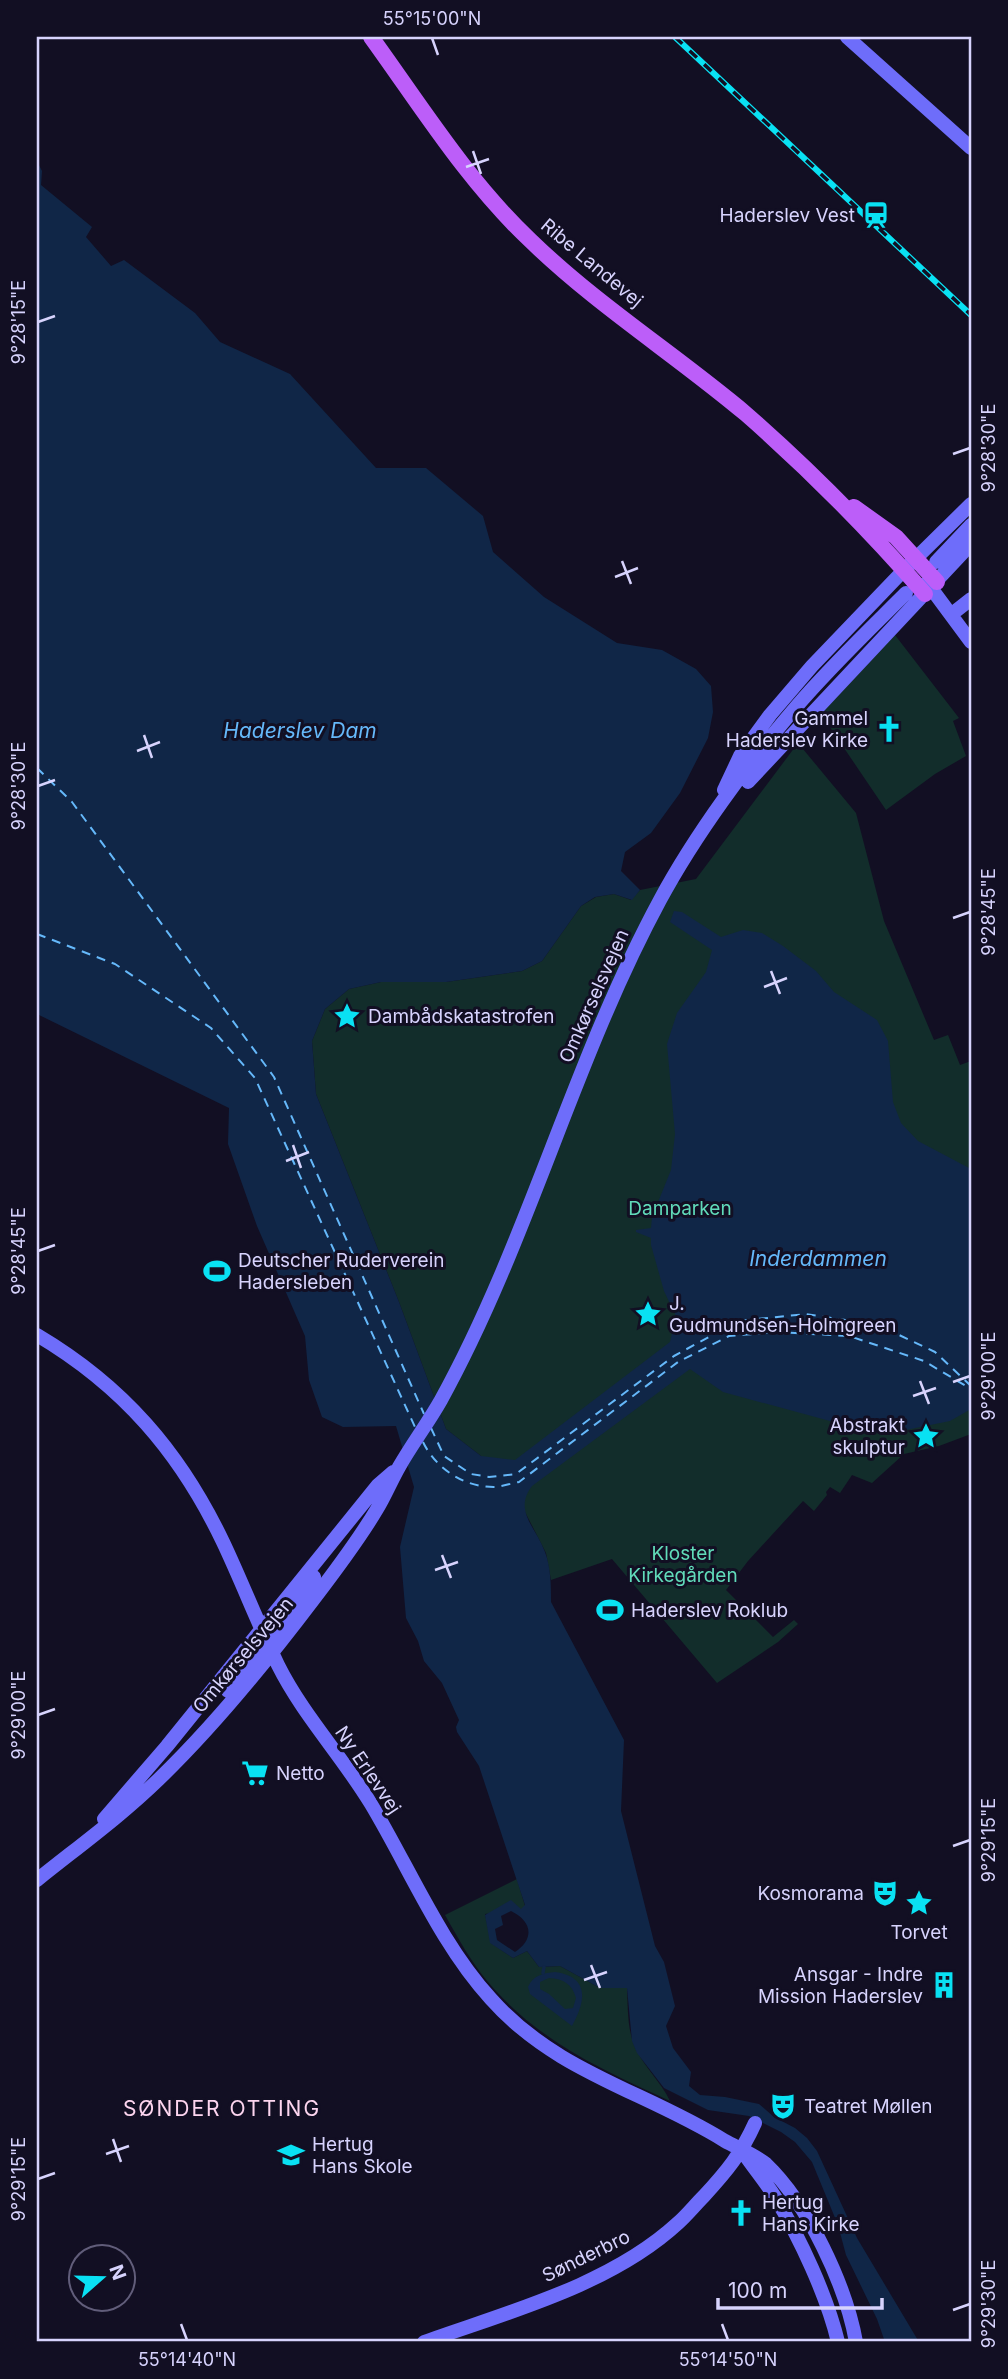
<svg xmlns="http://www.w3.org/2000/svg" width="1008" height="2379" viewBox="0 0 1008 2379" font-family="Inter,sans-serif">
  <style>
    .green { fill: #122d2b }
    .water { fill: #102647; fill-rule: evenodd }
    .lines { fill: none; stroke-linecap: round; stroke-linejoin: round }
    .stream { stroke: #102647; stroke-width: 3.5 }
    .ferry { stroke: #65b8fa; stroke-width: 2; stroke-dasharray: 9 7; stroke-linecap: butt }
    .secondary { stroke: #6e6dfa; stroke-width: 14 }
    .primary { stroke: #bc5ef9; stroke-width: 16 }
    .rail-casing { stroke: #09e1f3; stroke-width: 6 }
    .rail { stroke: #120f23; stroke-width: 3.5; stroke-dasharray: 10; stroke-linecap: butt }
    .ticks { fill: none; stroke: #d7d3fd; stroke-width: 2.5 }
    .labels { text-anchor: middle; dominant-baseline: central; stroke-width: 6; stroke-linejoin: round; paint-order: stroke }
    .poi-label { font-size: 19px; fill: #d7d3fd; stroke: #120f23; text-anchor: start }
    .street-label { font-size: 19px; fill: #d7d3fd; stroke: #120f23 }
    .park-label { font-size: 19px; fill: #61dbba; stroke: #120f23 }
    .water-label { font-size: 21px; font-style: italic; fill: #65b8fa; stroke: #120f23 }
    .neighbourhood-label { font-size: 21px; letter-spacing: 2px; fill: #fdd5ef; stroke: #120f23 }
    .neatline { fill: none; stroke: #d7d3fd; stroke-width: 2.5 }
    .ticks-label { font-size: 18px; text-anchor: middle; fill: #d7d3fd }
  </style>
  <rect width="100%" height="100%" fill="#120f23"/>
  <path class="green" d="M895 635 959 718 953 721 966 756 935 774 886 810 821 714Z
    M798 743 856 813 884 921 934 1040 948 1035 960 1065 971 1061V1434L939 1446 904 1454 872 1483 852 1475 840 1493 830 1487 826 1492 827 1495 814 1511 803 1501 748 1561 726 1590 773 1637 794 1620 798 1624 778 1642 717 1683 612 1559 551 1580 546 1553 524 1510V1496L481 1456 446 1429 399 1302 316 1094 312 1041 325 1009 349 989 381 982H446L522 971 542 961 581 906 596 897 614 894 631 900 640 890 696 879Z
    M517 1879 525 1906 522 1909 485 1914 491 1943 513 1958 527 1951 539 1967 560 1966 600 1988H627C628 2008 627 2031 636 2049 645 2068 661 2082 670 2101 601 2069 539 2042 488 1982 471 1962 458 1938 445 1915Z"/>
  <path class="water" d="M37 161 42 171 41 185 92 227 86 237 111 266 124 260 195 313 220 342 290 374 376 468H426L483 516 493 552 544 597 617 643 662 650 696 669 711 686 713 712 708 738 680 793 651 833 625 852 621 871 640 890 632 900 614 894 595 897 581 906 542 961 522 971 446 982H381L349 989 325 1009 312 1041 316 1094 399 1302 446 1429 481 1456 515 1460 670 1342 676 1316 664 1291 651 1245V1238L636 1232V1230L651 1228 652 1217 671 1170 675 1134 667 1044 677 1013 706 972 712 950 670 922 674 911 682 912 721 937 743 930 762 933 783 946 816 971 834 992 877 1020 888 1041 893 1102 901 1123 918 1141 971 1169V1409L950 1421 896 1432 863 1430 723 1392 690 1369 532 1486C513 1511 536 1527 545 1552 551 1568 551 1586 551 1602L624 1740 621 1811 655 1946 664 1962 675 2006 666 2026 673 2048 691 2072 689 2086 700 2095 725 2097 759 2104 774 2117 795 2128 807 2138 817 2151 857 2238 919 2342H885L877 2319 846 2255 838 2225 812 2162 795 2142 781 2132 749 2116 708 2110 664 2088 637 2053 632 2041 627 1988H600L560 1966 539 1967 527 1951 513 1958 490 1943 485 1915 511 1900 521 1909 525 1905 479 1766 457 1732 456 1727 459 1720 442 1683 424 1661 418 1641 406 1618 400 1547 414 1487 396 1426 343 1427 322 1417 309 1380 305 1336 257 1226 228 1144 229 1108 37 1014ZM511 1911C532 1921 535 1939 515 1952L497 1940 495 1929 503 1925 501 1916Z
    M555 1972C591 1977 585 2002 572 2026L530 1994 528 1987C533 1975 544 1973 555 1972ZM549 1978C564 1979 572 1984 576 1998L573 2008 565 2009 549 1994 540 1989V1982Z"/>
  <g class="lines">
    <path class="stream" d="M543 1973 544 1967"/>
    <path class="ferry" d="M37 768 72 802 274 1077 424 1414
      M37 934 115 964 211 1028 255 1078 415 1427
      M431 1428 444 1456 471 1474 489 1477 516 1474 674 1356 738 1321 806 1314 878 1325 935 1352 971 1386
      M423 1442C436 1469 465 1488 496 1487 504 1486 512 1483 519 1482L678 1362 729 1336 777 1332 849 1336 924 1361 971 1389"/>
    <path class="secondary" d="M847 37 971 148
      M936 562 971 525
      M925 584 931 588 971 642
      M957 610 971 599
      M748 782 971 544
      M724 790 740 756 770 715 812 666 904 570 971 504
      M37 1335C123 1386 180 1452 223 1542 242 1582 258 1624 278 1665 303 1715 342 1756 371 1804 410 1869 440 1943 491 1999 557 2073 645 2091 725 2141 738 2148 755 2155 766 2164 808 2204 846 2286 856 2342
      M274 1650C278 1620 297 1601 314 1577
      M228 1691 260 1649 261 1630
      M104 1819 167 1746 378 1485 393 1472
      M37 1880C78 1847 121 1816 159 1779 215 1725 266 1662 313 1600 336 1570 358 1541 377 1509 385 1496 391 1481 399 1467 412 1444 428 1423 441 1400 529 1240 573 1061 660 900 695 835 748 763 796 707 830 667 869 630 906 593
      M743 2152C753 2167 765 2181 775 2197 800 2238 827 2296 838 2342
      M424 2342C508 2312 611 2285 678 2223 687 2215 695 2205 704 2196 727 2171 741 2154 755 2123"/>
    <path class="primary" d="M371 37C421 106 468 182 531 241 597 305 676 355 746 414 810 470 870 531 925 594
      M854 507 896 537 937 582"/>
    <defs>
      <path id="rail" d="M675 37 971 315"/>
    </defs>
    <use href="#rail" class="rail-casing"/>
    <use href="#rail" class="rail"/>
  </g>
  <path class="ticks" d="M432 38 438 55M473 151 481 174M466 167 489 159M38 322 55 316M953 454 970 448M622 561 631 584M615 577 638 568M144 735 152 758M137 751 160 742M38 786 55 780M953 918 970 912M771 971 780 994M764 987 787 978M293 1145 301 1168M286 1161 309 1152M38 1251 55 1245M920 1381 929 1404M953 1382 970 1376M913 1396 936 1388M442 1555 451 1578M435 1570 458 1562M38 1715 55 1709M953 1846 970 1840M591 1965 600 1988M584 1980 607 1972M113 2139 121 2162M106 2154 129 2146M38 2179 55 2173M953 2310 970 2304M181 2324 187 2340M722 2324 728 2340"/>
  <defs>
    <symbol id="station-bare" viewBox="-9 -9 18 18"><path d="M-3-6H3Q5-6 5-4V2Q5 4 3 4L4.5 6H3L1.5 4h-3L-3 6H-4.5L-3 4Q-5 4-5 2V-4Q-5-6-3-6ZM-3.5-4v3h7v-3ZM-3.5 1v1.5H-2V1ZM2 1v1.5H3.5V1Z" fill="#09e1f3" stroke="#120f23" stroke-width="2.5" paint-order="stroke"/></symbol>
    <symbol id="church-bare" viewBox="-9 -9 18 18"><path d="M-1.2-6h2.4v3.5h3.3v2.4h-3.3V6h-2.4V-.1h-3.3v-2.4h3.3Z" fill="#09e1f3" stroke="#120f23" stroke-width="2.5" paint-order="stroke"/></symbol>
    <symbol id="sight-bare" viewBox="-9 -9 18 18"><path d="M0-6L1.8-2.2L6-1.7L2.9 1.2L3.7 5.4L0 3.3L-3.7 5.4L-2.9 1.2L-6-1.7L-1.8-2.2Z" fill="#09e1f3" stroke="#120f23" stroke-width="2.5" paint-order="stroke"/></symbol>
    <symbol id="stadium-bare" viewBox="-9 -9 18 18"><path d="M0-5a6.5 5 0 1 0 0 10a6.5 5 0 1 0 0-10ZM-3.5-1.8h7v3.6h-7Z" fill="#09e1f3" stroke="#120f23" stroke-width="2.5" paint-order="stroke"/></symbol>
    <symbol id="supermarket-bare" viewBox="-9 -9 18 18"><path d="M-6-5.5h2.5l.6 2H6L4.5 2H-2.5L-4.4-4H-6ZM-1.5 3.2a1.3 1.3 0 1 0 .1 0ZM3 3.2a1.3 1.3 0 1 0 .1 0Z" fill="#09e1f3" stroke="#120f23" stroke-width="2.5" paint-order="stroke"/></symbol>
    <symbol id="theatre-bare" viewBox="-9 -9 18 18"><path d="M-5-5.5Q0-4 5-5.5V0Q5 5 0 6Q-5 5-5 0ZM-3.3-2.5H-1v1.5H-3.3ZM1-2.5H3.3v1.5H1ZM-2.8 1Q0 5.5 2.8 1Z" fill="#09e1f3" stroke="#120f23" stroke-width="2.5" paint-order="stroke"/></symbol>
    <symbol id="building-bare" viewBox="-9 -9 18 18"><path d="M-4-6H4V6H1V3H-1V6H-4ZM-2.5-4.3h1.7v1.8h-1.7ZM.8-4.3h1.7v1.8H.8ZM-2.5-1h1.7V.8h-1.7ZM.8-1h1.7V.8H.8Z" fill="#09e1f3" stroke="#120f23" stroke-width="2.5" paint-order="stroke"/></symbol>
    <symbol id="school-bare" viewBox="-9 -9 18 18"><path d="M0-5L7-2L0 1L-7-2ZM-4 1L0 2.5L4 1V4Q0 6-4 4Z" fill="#09e1f3" stroke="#120f23" stroke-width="2.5" paint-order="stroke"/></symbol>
  </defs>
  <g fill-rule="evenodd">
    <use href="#station-bare" x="857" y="196" width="38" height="38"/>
    <use href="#church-bare" x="870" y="710" width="38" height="38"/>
    <use href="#sight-bare" x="328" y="997" width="38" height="38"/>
    <use href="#stadium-bare" x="198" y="1252" width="38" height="38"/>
    <use href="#sight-bare" x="629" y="1295" width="38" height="38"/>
    <use href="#sight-bare" x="907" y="1417" width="38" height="38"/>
    <use href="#stadium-bare" x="591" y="1591" width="38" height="38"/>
    <use href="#supermarket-bare" x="236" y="1754" width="38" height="38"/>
    <use href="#theatre-bare" x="866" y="1874" width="38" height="38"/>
    <use href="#sight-bare" x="900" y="1884" width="38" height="38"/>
    <use href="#building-bare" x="925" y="1966" width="38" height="38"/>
    <use href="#theatre-bare" x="764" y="2087" width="38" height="38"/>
    <use href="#school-bare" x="272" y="2136" width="38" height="38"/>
    <use href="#church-bare" x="722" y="2194" width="38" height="38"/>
  </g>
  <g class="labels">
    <g class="poi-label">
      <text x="855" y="215" text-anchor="end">Haderslev Vest</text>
      <text x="868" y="718" text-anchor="end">Gammel<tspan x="868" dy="22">Haderslev Kirke</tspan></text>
      <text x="368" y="1016">Dambådskatastrofen</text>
      <text x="238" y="1260">Deutscher Ruderverein<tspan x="238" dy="22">Hadersleben</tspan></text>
      <text x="669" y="1303">J.<tspan x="669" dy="22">Gudmundsen-Holmgreen</tspan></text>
      <text x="905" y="1425" text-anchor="end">Abstrakt<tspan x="905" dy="22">skulptur</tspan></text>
      <text x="631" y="1610">Haderslev Roklub</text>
      <text x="276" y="1773">Netto</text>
      <text x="864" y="1893" text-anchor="end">Kosmorama</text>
      <text x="919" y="1932" text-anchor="middle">Torvet</text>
      <text x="923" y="1974" text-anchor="end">Ansgar - Indre<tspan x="923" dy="22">Mission Haderslev</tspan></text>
      <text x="804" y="2106">Teatret Møllen</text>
      <text x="312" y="2144">Hertug<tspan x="312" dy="22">Hans Skole</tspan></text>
      <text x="762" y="2202">Hertug<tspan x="762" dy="22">Hans Kirke</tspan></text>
    </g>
    <g class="street-label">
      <text transform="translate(592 263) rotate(40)">Ribe Landevej</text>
      <text transform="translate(594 996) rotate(-66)">Omkørselsvejen</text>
      <text transform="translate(243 1655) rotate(-50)">Omkørselsvejen</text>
      <text transform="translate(368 1770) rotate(56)">Ny Erlevvej</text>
      <text transform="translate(586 2256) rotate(-26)">Sønderbro</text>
    </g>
    <g class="park-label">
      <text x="680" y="1208">Damparken</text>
      <text x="683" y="1553">Kloster<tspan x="683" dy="22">Kirkegården</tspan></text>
    </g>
    <g class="water-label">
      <text x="300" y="730">Haderslev Dam</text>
      <text x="818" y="1258">Inderdammen</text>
    </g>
    <g class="neighbourhood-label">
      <text x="222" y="2108">SØNDER OTTING</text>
    </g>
  </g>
  <rect width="1008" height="2379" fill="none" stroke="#120f23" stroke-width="77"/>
  <g transform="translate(102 2278) rotate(70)"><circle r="33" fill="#120f23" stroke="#615d7a" stroke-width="2"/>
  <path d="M0-5L12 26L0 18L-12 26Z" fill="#09e1f3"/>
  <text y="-10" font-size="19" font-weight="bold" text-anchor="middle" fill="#d7d3fd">N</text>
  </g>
  <path d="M718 2298v10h164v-10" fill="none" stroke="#d7d3fd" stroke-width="3.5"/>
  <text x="728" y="2298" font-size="21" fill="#d7d3fd" stroke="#120f23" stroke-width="5" paint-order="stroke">100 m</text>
  <rect x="38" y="38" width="932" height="2302" class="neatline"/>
  <g class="ticks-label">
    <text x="432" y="25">55°15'00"N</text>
    <text transform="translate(19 322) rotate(-90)" y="6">9°28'15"E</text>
    <text transform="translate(989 448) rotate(-90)" y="6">9°28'30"E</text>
    <text transform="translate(19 786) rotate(-90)" y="6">9°28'30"E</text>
    <text transform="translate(989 912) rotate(-90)" y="6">9°28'45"E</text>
    <text transform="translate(19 1251) rotate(-90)" y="6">9°28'45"E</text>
    <text transform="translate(989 1376) rotate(-90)" y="6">9°29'00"E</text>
    <text transform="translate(19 1715) rotate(-90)" y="6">9°29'00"E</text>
    <text transform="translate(989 1840) rotate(-90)" y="6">9°29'15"E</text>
    <text transform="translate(19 2179) rotate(-90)" y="6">9°29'15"E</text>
    <text transform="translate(989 2304) rotate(-90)" y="6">9°29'30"E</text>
    <text x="187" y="2366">55°14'40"N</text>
    <text x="728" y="2366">55°14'50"N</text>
  </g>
</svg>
